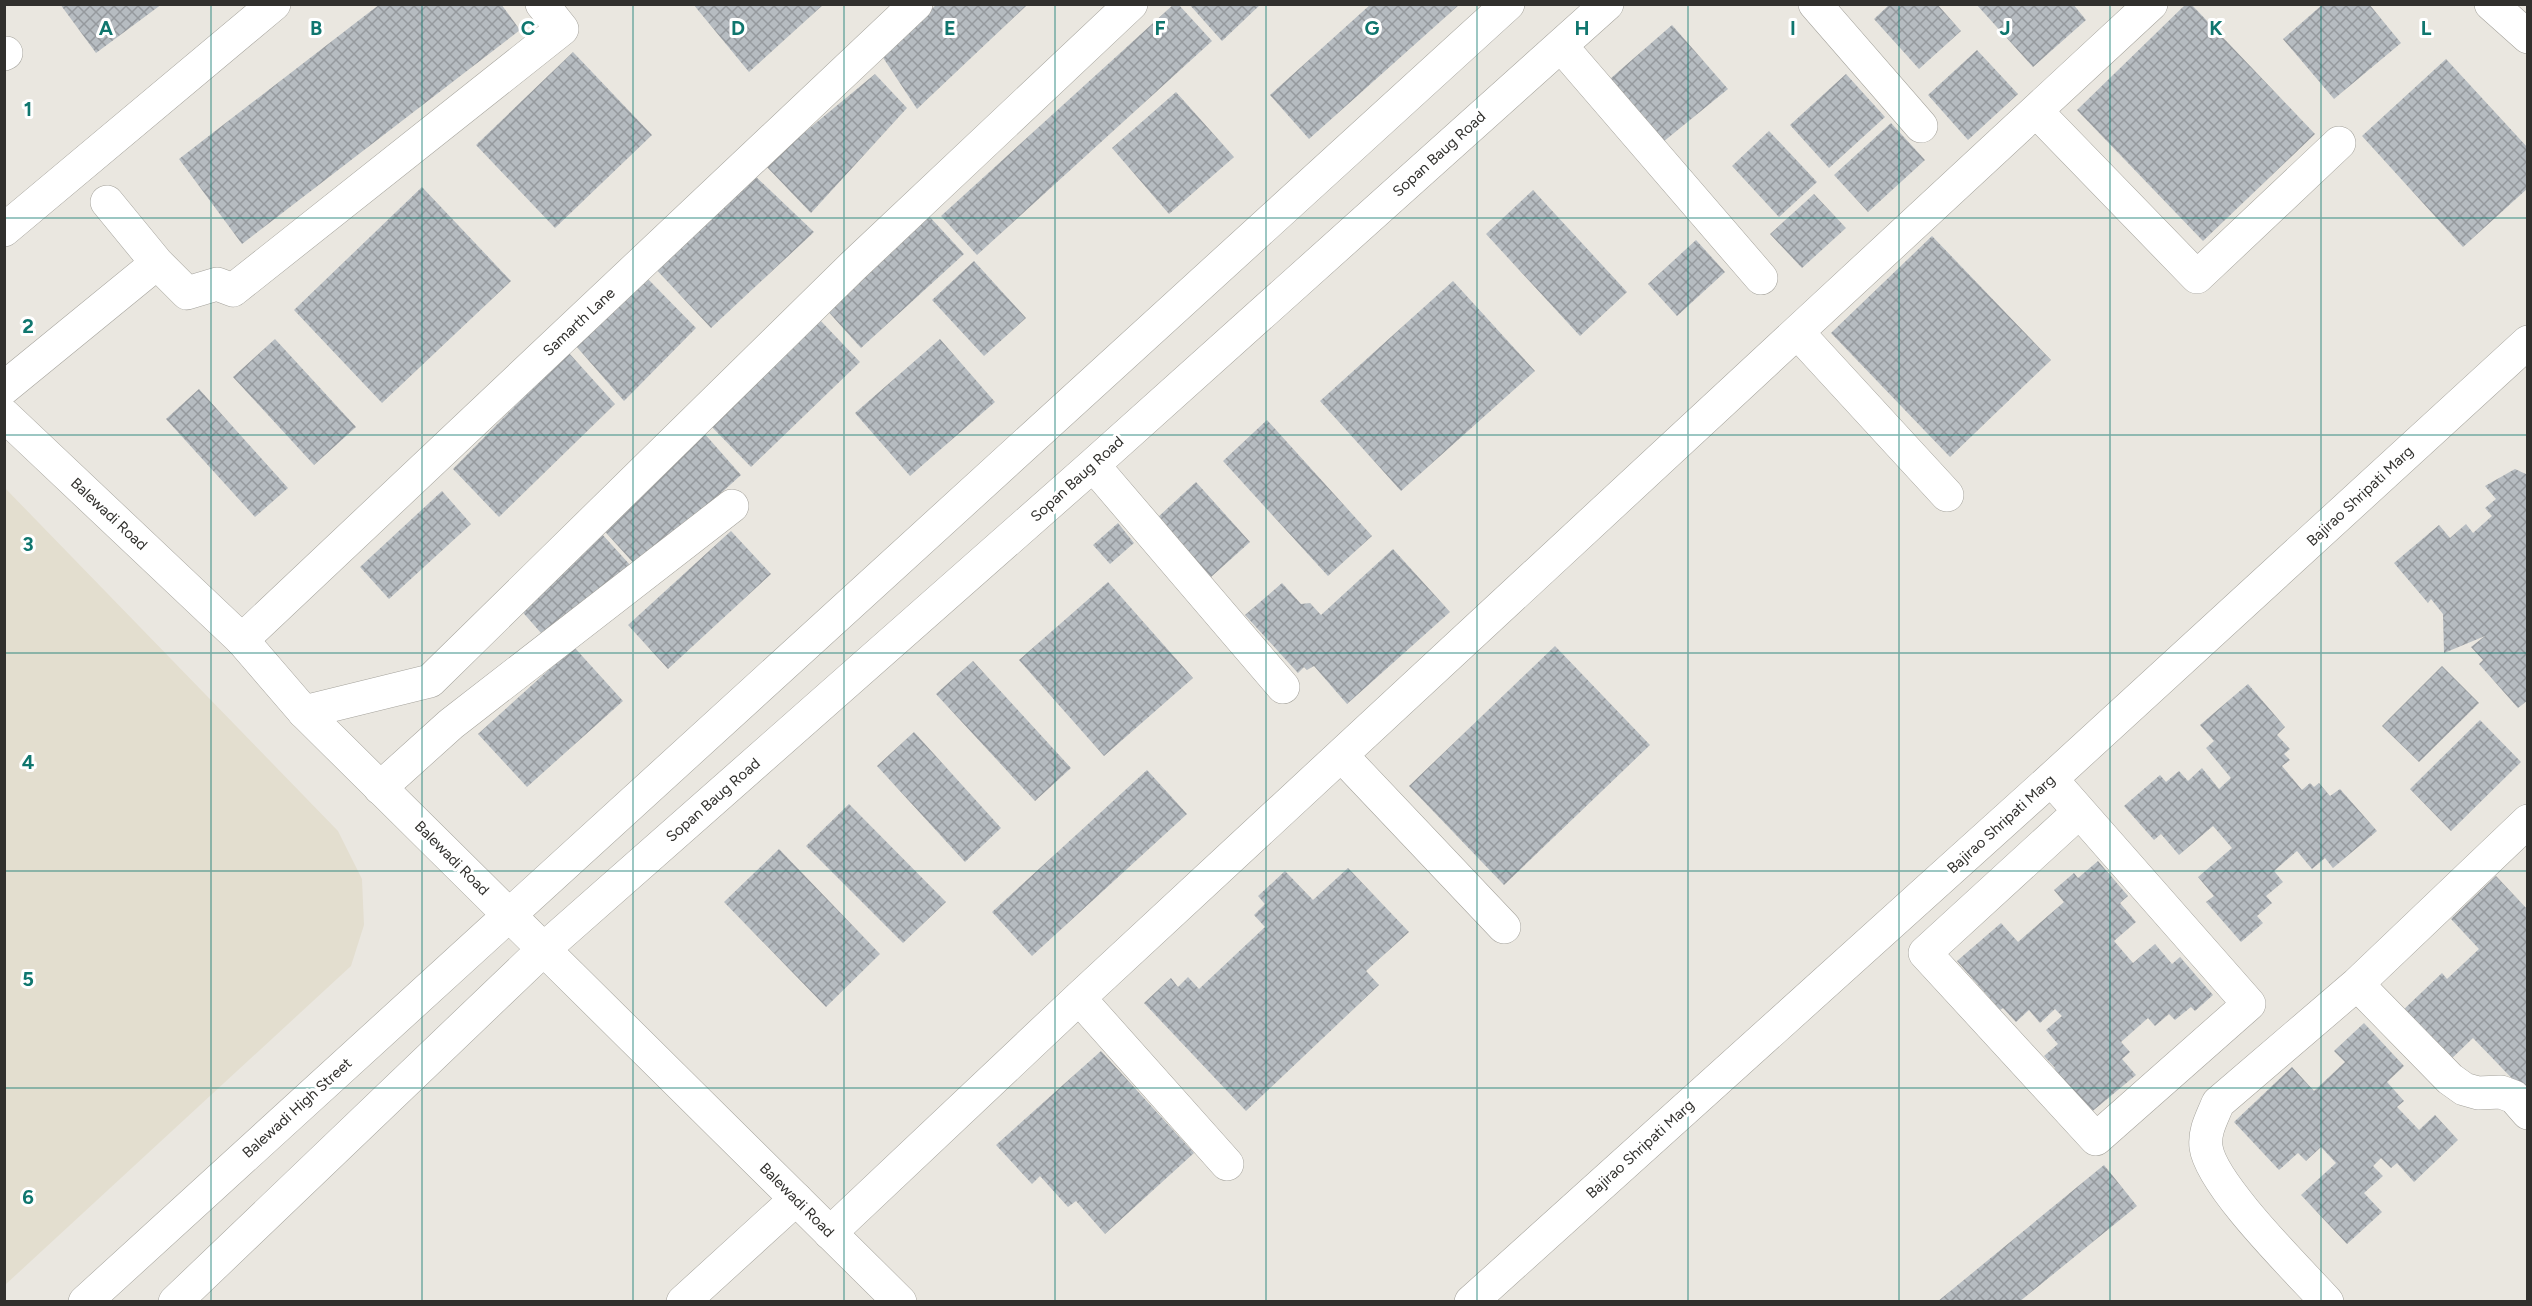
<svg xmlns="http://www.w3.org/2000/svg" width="2532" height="1306" viewBox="0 0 2532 1306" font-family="Figtree,sans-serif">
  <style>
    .built { fill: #e3decf }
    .building { fill: url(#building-cross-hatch) }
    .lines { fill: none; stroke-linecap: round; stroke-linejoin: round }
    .minor-casing { stroke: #a5a39c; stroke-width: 34 }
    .major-casing { stroke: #a5a39c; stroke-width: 34 }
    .minor { stroke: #fff; stroke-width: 33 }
    .major { stroke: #fff; stroke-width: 33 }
    .grid { fill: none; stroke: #0f766e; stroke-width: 1.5; stroke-opacity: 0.55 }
    .labels { text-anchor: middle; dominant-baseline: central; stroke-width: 6; stroke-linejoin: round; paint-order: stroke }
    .street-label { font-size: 15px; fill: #31302d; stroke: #fff }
    .grid-label { font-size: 20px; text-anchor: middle; font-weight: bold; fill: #0f766e; stroke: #fff; stroke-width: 6; stroke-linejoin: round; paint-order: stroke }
  </style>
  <defs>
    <pattern id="building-cross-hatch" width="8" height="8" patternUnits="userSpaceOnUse" patternTransform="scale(1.5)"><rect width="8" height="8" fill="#b6bcc1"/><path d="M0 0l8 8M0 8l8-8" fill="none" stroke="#95999d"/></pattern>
  </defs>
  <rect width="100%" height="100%" fill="#eae7e0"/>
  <path class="built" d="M5 488 338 831 362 879 364 925 351 966 5 1285Z"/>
  <path class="building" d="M60 4H162L96 53Z
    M380 4H501L520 30 242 244 179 159Z
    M693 4H824L749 72Z
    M937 4 1026 6 917 109 882 56Z
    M1174 4H1178L1212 41 977 255 941 216Z
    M1189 4H1261L1222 41Z
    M1371 4H1460L1309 139 1270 95Z
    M1890 4H1937L1961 31 1919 69 1874 19Z
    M1976 4H2073L2086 20 2033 67Z
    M2186 4H2191L2315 134 2203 241 2077 110Z
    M2323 4H2369L2401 43 2334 99 2283 39Z
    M1672 25 1728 89 1663 142 1610 79Z
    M1977 50 2018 94 1968 140 1928 95Z
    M573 52 652 135 555 228 476 145Z
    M2446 59 2528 148V188L2463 247 2362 136Z
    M875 74 907 108 811 213 765 165Z
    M1846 74 1885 117 1829 168 1790 125Z
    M1176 92 1234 157 1169 214 1112 148Z
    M1891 123 1925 160 1868 212 1834 175Z
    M1769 131 1817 182 1779 217 1732 166Z
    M754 175 814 232 711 328 652 265Z
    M422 187 511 281 382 403 294 310Z
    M1533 190 1627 292 1580 336 1486 234Z
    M1814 194 1846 228 1802 268 1770 234Z
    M928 215 964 254 861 348 825 308Z
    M1932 236 2051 360 1950 457 1831 333Z
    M1696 240 1725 272 1677 316 1648 284Z
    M974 261 1026 318 984 356 932 300Z
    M648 279 696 328 624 401 576 346Z
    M1453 281 1535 371 1401 491 1320 401Z
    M819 319 860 362 751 467 709 424Z
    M275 339 356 427 314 465 233 377Z
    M940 339 995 402 910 476 855 413Z
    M568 352 615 404 499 517 453 469Z
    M199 389 288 488 255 517 166 419Z
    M1267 420 1372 536 1328 576 1223 461Z
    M703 432 741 475 638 568 599 525Z
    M2515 469 2528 475V700L2518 708 2479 664 2483 660 2471 647 2485 636 2444 653 2443 614 2431 599 2428 603 2394 563 2439 525 2450 538 2466 524 2473 533 2492 516 2485 508 2496 499 2485 486Z
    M1196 482 1250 542 1211 577 1157 518Z
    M442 491 471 524 389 599 360 567Z
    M1118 523 1134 543 1110 564 1093 545Z
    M731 531 771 574 668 669 628 625Z
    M601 533 631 566 548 641 519 608Z
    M1393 549 1450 612 1347 704 1314 666 1307 670 1304 667 1298 673 1245 615 1282 583 1301 604 1310 603 1321 615Z
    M1108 582 1193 678 1104 756 1019 660Z
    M1555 646 1650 745 1504 885 1409 786Z
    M574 647 623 701 527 787 478 734Z
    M973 661 1071 768 1035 801 936 694Z
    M2442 666 2479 703 2419 762 2382 726Z
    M2248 684 2285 727 2277 735 2290 749 2284 754 2290 760 2282 766 2302 790 2310 783 2314 787 2319 783 2330 796 2340 789 2377 831 2333 868 2325 858 2312 869 2297 851 2274 871 2283 882 2266 896 2272 903 2257 916 2263 923 2241 942 2206 902 2214 896 2198 877 2232 848 2213 826 2179 855 2161 834 2154 840 2124 806 2160 775 2166 782 2179 771 2188 781 2202 768 2219 789 2231 778 2206 748 2214 741 2200 725Z
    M2480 720 2521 762 2451 831 2410 789Z
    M914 732 1001 828 965 862 877 766Z
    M1147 770 1187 814 1032 956 992 912Z
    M849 804 946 902 903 943 806 846Z
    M779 849 880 954 826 1007 724 902Z
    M2098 861 2128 896 2120 903 2136 922 2114 941 2133 963 2155 944 2172 964 2180 957 2213 995 2195 1011 2191 1007 2175 1020 2169 1014 2155 1026 2148 1018 2121 1042 2130 1052 2122 1059 2136 1075 2089 1114 2052 1071 2055 1068 2044 1056 2058 1044 2046 1030 2062 1016 2055 1009 2040 1023 2029 1010 2016 1022 2003 1008 2000 1010 1957 961 2001 923 2018 942 2064 902 2054 890 2074 873 2078 878Z
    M1348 868 1409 932 1366 971 1379 985 1246 1111 1144 1003 1171 978 1178 987 1188 977 1199 989 1265 927 1254 915 1265 904 1258 896 1285 871 1313 900Z
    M2496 876 2528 910V1095L2473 1038 2448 1062 2401 1012 2442 973 2447 979 2479 949 2451 919Z
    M2364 1023 2404 1066 2387 1082 2404 1101 2397 1107 2419 1130 2435 1115 2458 1140 2414 1182 2397 1163 2391 1168 2381 1158 2373 1166 2383 1176 2364 1193 2382 1212 2347 1244 2301 1195 2336 1163 2321 1147 2306 1161 2298 1153 2279 1170 2234 1122 2292 1067 2314 1091 2345 1062 2334 1051Z
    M1101 1051 1194 1153 1105 1234 1076 1201 1068 1207 1040 1176 1032 1184 996 1145Z
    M2104 1165 2137 1206 2019 1302H1937Z"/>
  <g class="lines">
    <defs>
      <path id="minor" d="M1815 4 1921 126
        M2491 4 2528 37
        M1561 46 1761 278
        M4 54 6 53
        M2036 111 2197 277 2339 143
        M107 202 157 263
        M4 230 274 4
        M1798 333 1947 495
        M4 388 157 263 187 293 217 284 233 290 562 29 542 4
        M1093 465 1283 687
        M242 640 916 4
        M304 712 430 681 853 266 1131 4
        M1342 756 1504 927
        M2051 779 2249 1004 2096 1139 1925 953 2079 812
        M380 788 451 724 732 506
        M2357 984 2528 821
        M1079 998 1227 1164
        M830 1233 1079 998 2151 4
        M85 1302 1508 4
        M175 1302 544 949 1093 465 1607 4
        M683 1302 796 1199
        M1471 1302 2051 779 2528 342
        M2327 1302C2299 1271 2211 1185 2206 1147 2204 1131 2212 1118 2218 1103L2357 984 2450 1079 2464 1089 2478 1093 2501 1092 2514 1097 2528 1113"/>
      <path id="major" d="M4 415 242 640 304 712 900 1302"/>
    </defs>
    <use href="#minor" class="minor-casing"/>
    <use href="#major" class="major-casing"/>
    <use href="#minor" class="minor"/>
    <use href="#major" class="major"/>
  </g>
  <path class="grid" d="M211 4V1302M422 4V1302M633 4V1302M844 4V1302M1055 4V1302M1266 4V1302M1477 4V1302M1688 4V1302M1899 4V1302M2110 4V1302M2321 4V1302M4 218H2528M4 435H2528M4 653H2528M4 871H2528M4 1088H2528"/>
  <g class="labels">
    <g class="street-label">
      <text transform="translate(1439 154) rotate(-42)">Sopan Baug Road</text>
      <text transform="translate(579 322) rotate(-43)">Samarth Lane</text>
      <text transform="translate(1077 479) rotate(-42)">Sopan Baug Road</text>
      <text transform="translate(2360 496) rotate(-43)">Bajirao Shripati Marg</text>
      <text transform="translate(109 514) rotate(43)">Balewadi Road</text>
      <text transform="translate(713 800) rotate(-41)">Sopan Baug Road</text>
      <text transform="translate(2001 824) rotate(-42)">Bajirao Shripati Marg</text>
      <text transform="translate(452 858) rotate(45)">Balewadi Road</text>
      <text transform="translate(297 1108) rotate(-42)">Balewadi High Street</text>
      <text transform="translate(1640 1149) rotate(-42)">Bajirao Shripati Marg</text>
      <text transform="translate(797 1200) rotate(45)">Balewadi Road</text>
    </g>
  </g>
  <g class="grid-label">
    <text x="106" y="35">A</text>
    <text x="316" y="35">B</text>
    <text x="528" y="35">C</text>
    <text x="738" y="35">D</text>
    <text x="950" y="35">E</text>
    <text x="1160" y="35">F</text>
    <text x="1372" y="35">G</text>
    <text x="1582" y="35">H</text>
    <text x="1793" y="35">I</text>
    <text x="2005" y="35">J</text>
    <text x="2216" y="35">K</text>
    <text x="2426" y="35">L</text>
    <text x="28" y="116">1</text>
    <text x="28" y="333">2</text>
    <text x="28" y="551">3</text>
    <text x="28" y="769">4</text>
    <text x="28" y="986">5</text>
    <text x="28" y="1204">6</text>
  </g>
  <rect width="2532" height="1306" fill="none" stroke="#31302d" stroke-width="12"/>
</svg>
